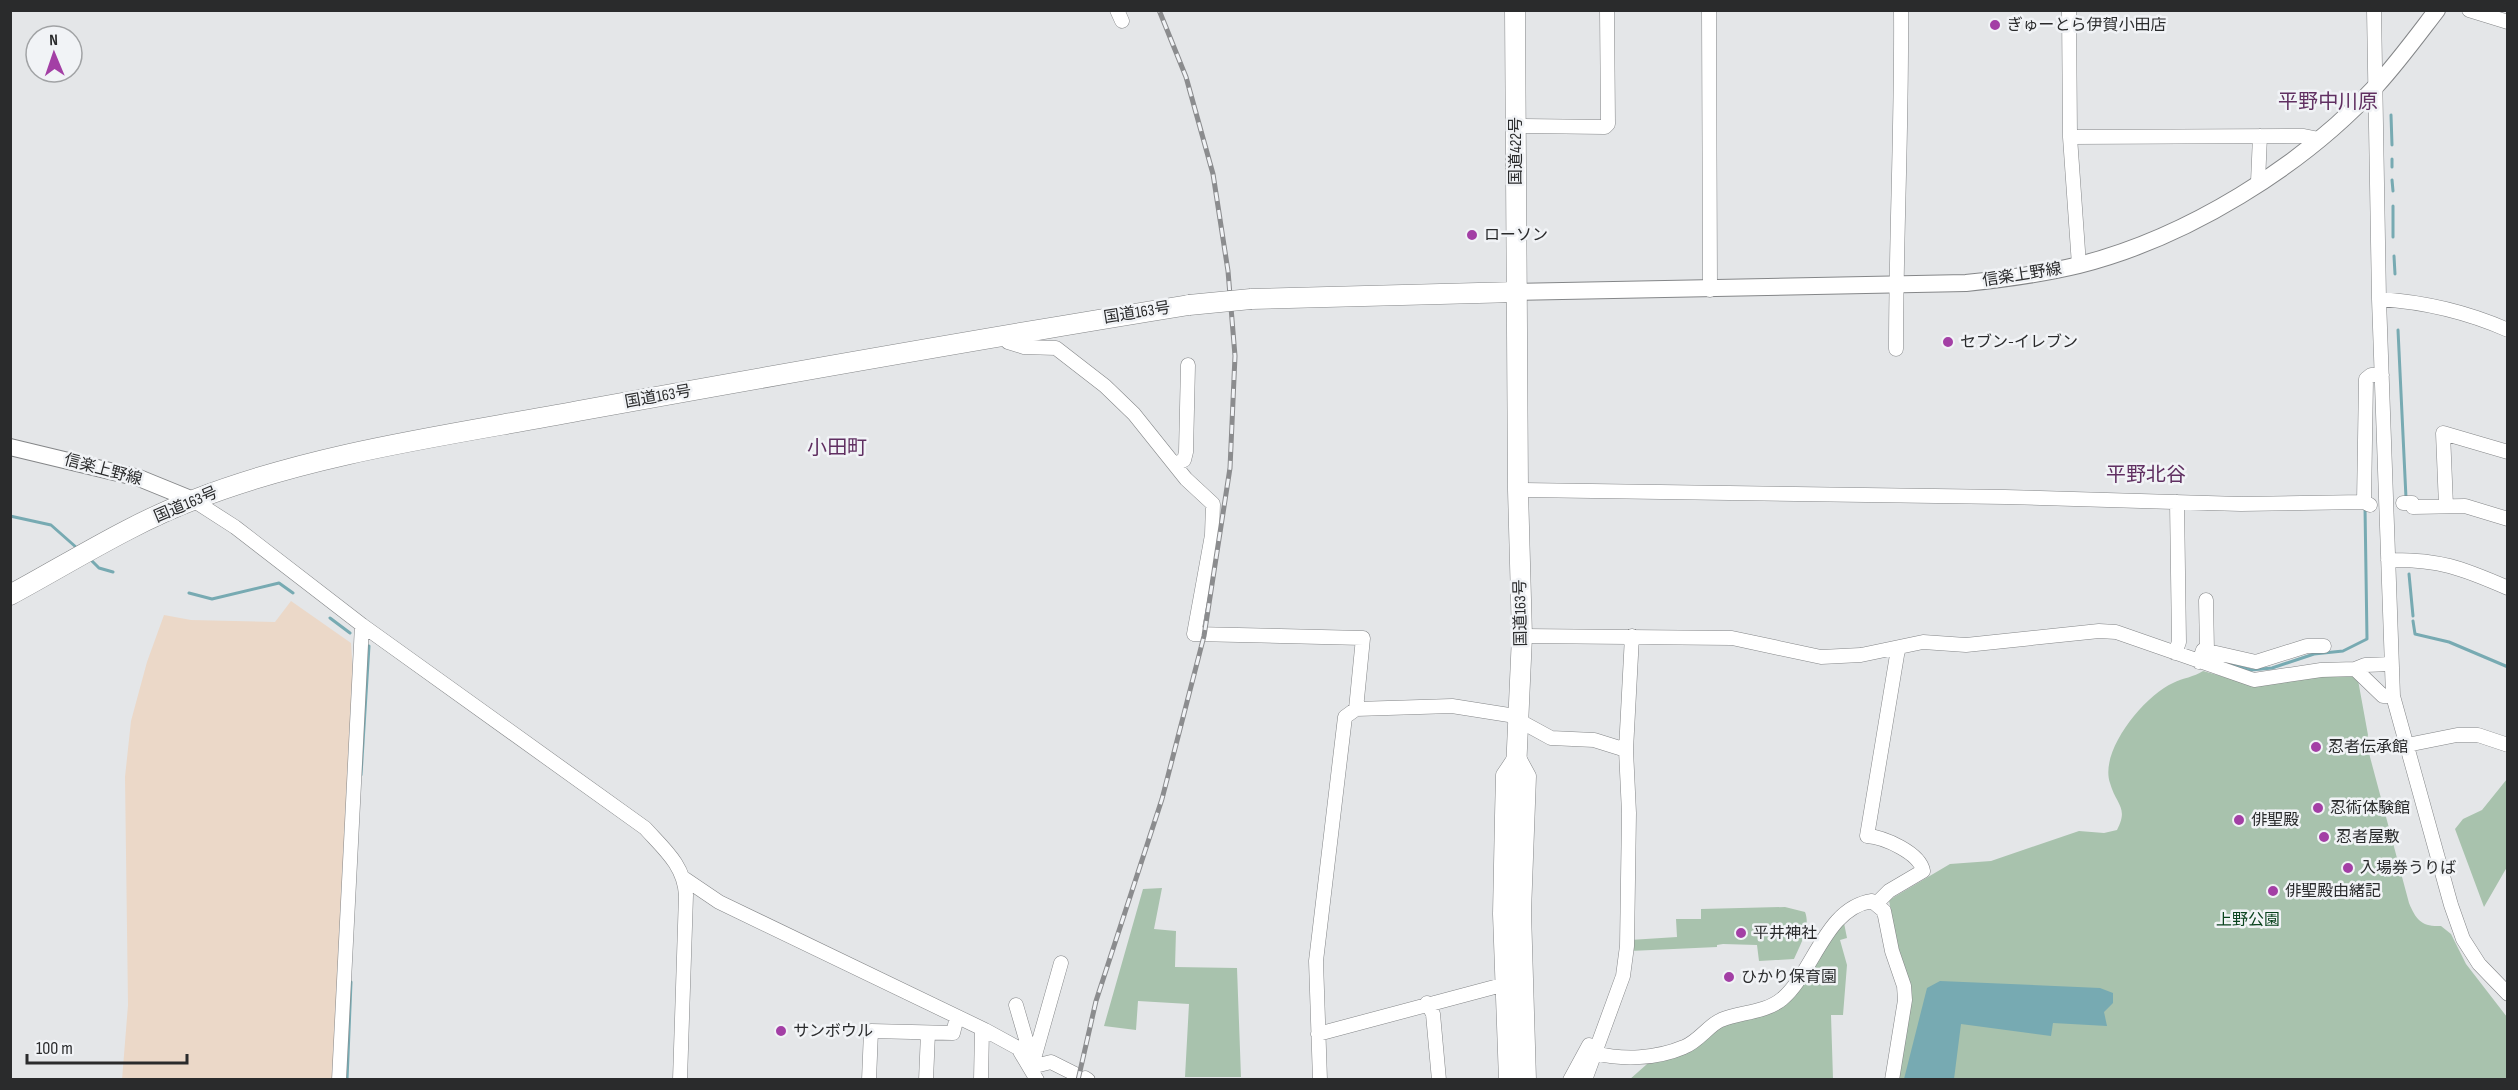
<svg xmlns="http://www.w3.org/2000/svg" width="2518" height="1090" viewBox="0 0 2518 1090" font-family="'Sofia Sans Condensed','Noto Sans JP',sans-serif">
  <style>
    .industrial { fill: #ebd8c8 }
    .green { fill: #a8c2ad }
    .water { fill: #77aab2 }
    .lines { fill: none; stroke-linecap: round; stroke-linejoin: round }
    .stream { stroke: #77aab2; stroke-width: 3 }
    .minor-casing { stroke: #848688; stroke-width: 15 }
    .major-casing { stroke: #848688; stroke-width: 18 }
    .highway-casing { stroke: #848688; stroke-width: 21 }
    .minor { stroke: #fff; stroke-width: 14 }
    .major { stroke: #fff; stroke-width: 16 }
    .highway { stroke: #fff; stroke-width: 20 }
    .rail-casing { stroke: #8b8c8e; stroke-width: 5 }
    .rail { stroke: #f1f3f6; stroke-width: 3; stroke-dasharray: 9; stroke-linecap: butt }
    .highway-bridge-casing { stroke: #848688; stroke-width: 21; stroke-linecap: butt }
    .highway-bridge { stroke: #fff; stroke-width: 20 }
    .poi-dot { fill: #a33fa5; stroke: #f1f3f6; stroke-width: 2 }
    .labels { text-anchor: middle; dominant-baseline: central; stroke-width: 5; stroke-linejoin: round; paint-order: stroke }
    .poi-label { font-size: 16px; fill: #2a2b2c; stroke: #f1f3f6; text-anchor: start }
    .street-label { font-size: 16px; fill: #2a2b2c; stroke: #f1f3f6 }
    .park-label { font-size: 16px; fill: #0a431e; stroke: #f1f3f6 }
    .quarter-label { font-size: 20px; fill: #602f61; stroke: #f1f3f6 }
  </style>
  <rect width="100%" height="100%" fill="#e4e6e8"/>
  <path class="industrial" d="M291 601 351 643 353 674 334 1079 122 1080 128 1005 125 777 131 721 147 662 164 615 191 620 275 622Z"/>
  <path class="green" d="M2203 671 2253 685 2317 677 2353 676 2358 680 2368 735 2366 742 2409 903C2416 920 2422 927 2441 926L2451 934 2466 964 2507 1017V1079H1898L1902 1057 1897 948 1889 900 1950 864 1991 861 2079 831 2104 833 2117 830C2129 807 2116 805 2110 783 2099 751 2144 696 2173 683 2183 678 2194 677 2203 671Z
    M2507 779V867L2484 907 2455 829 2463 819 2482 810Z
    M1162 888 1154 929 1176 931 1175 967 1237 968 1241 1077H1185L1189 1004 1138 1001 1136 1030 1104 1026 1143 889Z
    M1785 907 1805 912C1811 927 1800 945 1794 959L1759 961 1757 945 1723 944 1717 945V947L1630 951V940L1677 937 1676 919H1701V909Z
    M1844 923 1847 938 1840 940 1847 965 1843 1015H1831L1833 1079 1629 1080 1655 1057 1722 1023 1772 1010Z"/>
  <path class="water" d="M1940 981 2100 988 2113 993V1003L2104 1012 2107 1026 2053 1023 2051 1036 1961 1024 1954 1079H1904L1927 988Z"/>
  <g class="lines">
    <path class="stream" d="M2391 115 2392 145
      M2392 159V167
      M2392 180 2393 191
      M2393 206V237
      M2394 256 2395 274
      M2398 330 2406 498
      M10 516 51 525 77 548
      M89 558 99 568 113 572
      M2409 574 2413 616
      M189 593 212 599 279 583 293 593
      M330 618 350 633
      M2413 621 2415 634 2449 642 2508 667
      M2216 660 2251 670 2272 668 2314 654 2343 651 2367 639 2365 507
      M361 775 369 646
      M347 1080 351 982"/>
    <defs>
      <path id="minor" d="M1117 10 1122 21
        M1709 10 1710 290
        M2069 10 2070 137 2079 265
        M2374 10 2379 299 2393 696 2451 905 2463 939 2479 964 2508 994
        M2469 10 2508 22
        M1515 126 1605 127 1608 124 1607 10
        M2070 137 2304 136 2319 139
        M2258 182 2260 136
        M2379 299C2425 302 2465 311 2508 330
        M1002 335 1008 342 1024 347 1056 348 1105 386 1134 414 1186 479 1213 504 1212 535 1194 634 1363 638 1356 709
        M1896 349C1896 236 1902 124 1901 10
        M1175 464 1184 460 1186 452 1188 365
        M1518 490 2005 497 2241 504 2364 502 2370 505
        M193 500 235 527 362 625 645 828C664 849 684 865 686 895L680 1080
        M2364 502 2366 379 2371 375H2382
        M2403 503H2412L2413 507 2465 506 2508 519
        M2446 506 2443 433 2508 452
        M2388 560C2439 559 2462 568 2508 588
        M2206 600 2207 651
        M1522 636 1732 638 1821 657 1861 655 1923 642 1966 645 2099 631 2116 632 2254 680 2321 670 2355 669 2383 696H2393
        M2175 653 2179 642 2177 502
        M2199 662 2203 650 2256 662 2307 646H2324
        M2355 669 2365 665 2391 664
        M2407 745 2457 735H2478L2508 745
        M1626 750 1632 636
        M685 879 719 902 985 1030 1018 1048 1037 1080
        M1877 903 1889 891 1923 871C1920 853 1884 837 1867 836L1898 649
        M1427 1003 1433 1014 1439 1080
        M1016 1005 1030 1053
        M1318 1034 1502 985
        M1594 1053C1623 1060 1656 1059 1684 1047 1698 1042 1710 1024 1721 1020 1740 1012 1765 1013 1782 999 1814 972 1825 908 1872 901L1884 911 1892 951 1904 986 1905 1000 1892 1080
        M1035 1055 1061 963
        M1031 1067 1051 1062 1075 1074
        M1085 1078 1088 1080
        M339 1080 362 625
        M869 1080 871 1031 953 1033 957 1017
        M926 1080 928 1033
        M981 1080 982 1029
        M1320 1080 1316 961 1345 717 1356 709 1452 706 1509 715 1551 738 1594 740 1626 750 1629 813 1627 946 1623 976 1585 1080
        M1506 1080 1500 914 1502 816 1503 775 1517 754 1529 776 1524 912 1529 1080
        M1570 1080 1589 1045"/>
      <path id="major" d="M1516 292 1966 283C2004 279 2042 274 2079 265 2186 238 2302 167 2377 85 2398 62 2417 36 2437 10
        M10 447 139 478 193 500"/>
      <path id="highway" d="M1515 10 1518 490 1522 636 1515 793 1512 988 1517 1080
        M1251 299 1516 292
        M10 595C71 562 132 523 196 499 318 452 450 435 578 411 782 374 985 338 1189 305"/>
    </defs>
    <use href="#minor" class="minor-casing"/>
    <use href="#major" class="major-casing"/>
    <use href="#highway" class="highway-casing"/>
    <use href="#minor" class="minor"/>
    <use href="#major" class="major"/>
    <use href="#highway" class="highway"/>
    <defs>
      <path id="rail" d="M1078 1080 1096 1001 1162 799 1204 636 1230 468 1235 356 1228 271 1213 174 1186 77 1159 10"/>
    </defs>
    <use href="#rail" class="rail-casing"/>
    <use href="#rail" class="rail"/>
    <defs>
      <path id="highway-bridge" d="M1189 305 1251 299"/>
    </defs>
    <use href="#highway-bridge" class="highway-bridge-casing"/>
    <use href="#highway-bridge" class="highway-bridge"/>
  </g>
  <g class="poi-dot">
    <circle cx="1995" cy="25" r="6"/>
    <circle cx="1472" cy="235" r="6"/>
    <circle cx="1948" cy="342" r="6"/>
    <circle cx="2316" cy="747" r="6"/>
    <circle cx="2318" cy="808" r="6"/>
    <circle cx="2239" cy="820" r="6"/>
    <circle cx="2324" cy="837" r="6"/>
    <circle cx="2348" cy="868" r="6"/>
    <circle cx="2273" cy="891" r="6"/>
    <circle cx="1741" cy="933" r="6"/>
    <circle cx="1729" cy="977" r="6"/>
    <circle cx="781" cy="1031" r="6"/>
  </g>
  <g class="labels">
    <g class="poi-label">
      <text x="2007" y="25">ぎゅーとら伊賀小田店</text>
      <text x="1484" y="235">ローソン</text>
      <text x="1960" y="342">セブン-イレブン</text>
      <text x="2328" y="747">忍者伝承館</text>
      <text x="2330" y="808">忍術体験館</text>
      <text x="2251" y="820">俳聖殿</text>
      <text x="2336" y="837">忍者屋敷</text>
      <text x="2360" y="868">入場券うりば</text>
      <text x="2285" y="891">俳聖殿由緒記</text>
      <text x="1753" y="933">平井神社</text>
      <text x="1741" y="977">ひかり保育園</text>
      <text x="793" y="1031">サンボウル</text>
    </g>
    <g class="street-label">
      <text transform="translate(1516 151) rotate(-90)">国道422号</text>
      <text transform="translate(2022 275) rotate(-9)">信楽上野線</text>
      <text transform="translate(1137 313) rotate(-9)">国道163号</text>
      <text transform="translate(658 397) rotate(-10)">国道163号</text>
      <text transform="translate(103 470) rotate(15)">信楽上野線</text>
      <text transform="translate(186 505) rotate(-23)">国道163号</text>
      <text transform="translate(1521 613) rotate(-91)">国道163号</text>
    </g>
    <g class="park-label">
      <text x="2248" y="920">上野公園</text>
    </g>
    <g class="quarter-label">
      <text x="2328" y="102">平野中川原</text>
      <text x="837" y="448">小田町</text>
      <text x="2146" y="475">平野北谷</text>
    </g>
  </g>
  <rect width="2518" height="1090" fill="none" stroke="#2a2b2c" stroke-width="24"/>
  <g transform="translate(54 54) rotate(358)"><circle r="28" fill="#f1f3f6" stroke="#a1a3a5" stroke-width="1.5"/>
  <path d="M0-4.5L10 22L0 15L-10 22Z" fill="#a33fa5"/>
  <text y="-9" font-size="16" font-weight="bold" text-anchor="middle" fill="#2a2b2c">N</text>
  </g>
  <path d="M27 1054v9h160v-9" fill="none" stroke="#2a2b2c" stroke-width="3"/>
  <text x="36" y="1054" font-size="18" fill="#2a2b2c" stroke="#f1f3f6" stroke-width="4.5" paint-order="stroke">100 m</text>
</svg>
